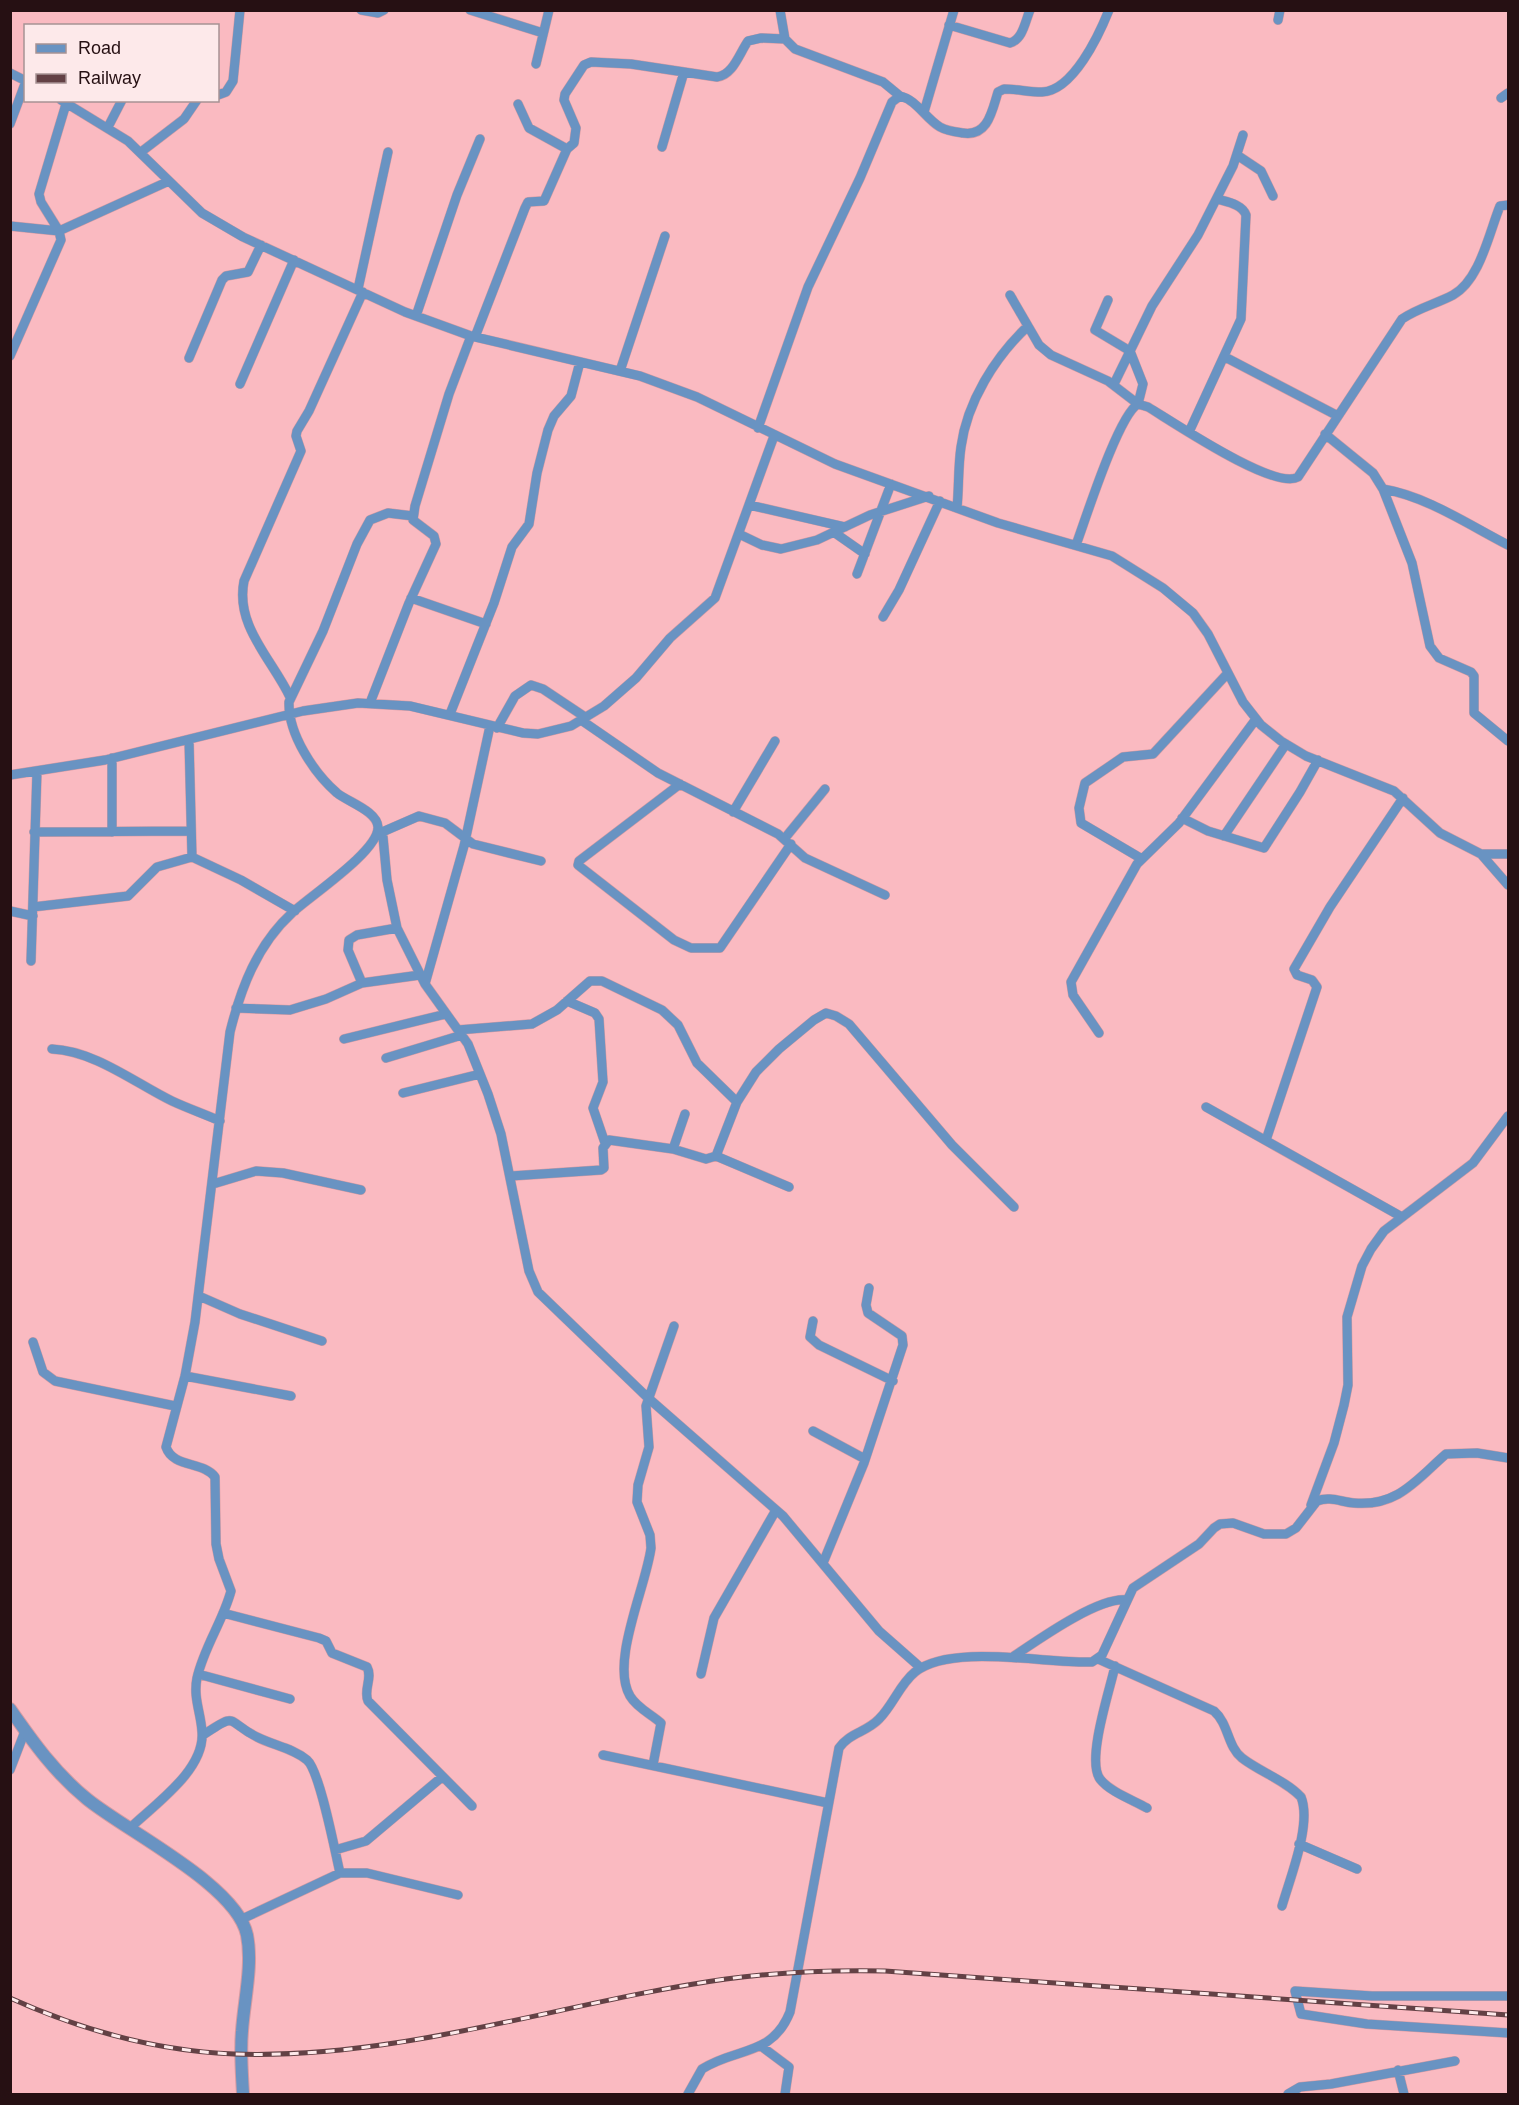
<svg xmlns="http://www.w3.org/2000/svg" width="1519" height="2105" viewBox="0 0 1519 2105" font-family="Arial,sans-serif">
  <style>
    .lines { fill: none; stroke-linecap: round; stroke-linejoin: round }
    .minor-casing { stroke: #d49ba2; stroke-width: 10 }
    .tertiary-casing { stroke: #d49ba2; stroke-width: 14 }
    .minor { stroke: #6993c2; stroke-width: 9 }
    .tertiary { stroke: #6993c2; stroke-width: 12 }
    .rail-casing { stroke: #634145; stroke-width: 5 }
    .rail { stroke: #fde9ea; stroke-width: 3; stroke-dasharray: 9; stroke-linecap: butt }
  </style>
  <rect width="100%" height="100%" fill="#fabac1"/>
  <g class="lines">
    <defs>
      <path id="minor" d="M361 10 378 13 384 10
        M470 10 543 33
        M780 10 785 39 795 49 883 82 900 96
        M1278 20 1280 10
        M949 25 1010 43C1023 39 1025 22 1030 10
        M536 64 549 10
        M10 73 26 81
        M218 95 226 92 233 81 240 10
        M1501 98 1508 93
        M61 100 128 141 202 213 243 237 405 312 471 336 640 376 697 397 835 464 998 523 1112 556 1163 588 1193 613 1208 634 1243 702 1261 725 1281 741 1306 756 1394 791 1440 833 1481 854 1508 885
        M518 104 529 128 567 149
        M924 112 954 10
        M10 124 26 81
        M108 127 122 100
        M662 147 684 72
        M141 152 184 119 197 100
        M1237 155 1261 171 1273 196
        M10 226 59 231 169 181
        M358 289 388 152
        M1010 295 1039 345 1051 355 1108 381 1138 404
        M1108 300 1095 330 1130 351 1143 384 1138 404
        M416 316 457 195 480 139
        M475 337 525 208 528 202 544 201 567 149 574 143 576 128 564 100 565 94 584 65 591 62 631 64 717 77C733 75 739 54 748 41L761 38 785 39
        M10 356 61 240 59 231 41 202 39 194 66 104
        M1225 357 1338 416
        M189 358 222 280 226 276 248 272 261 245
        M620 371 665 236
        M240 384 294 260
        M1114 384 1152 306 1198 235 1233 166 1243 135
        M758 428 808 287 860 178 892 102 900 96C917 100 925 118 940 127 947 131 956 132 963 133 988 137 992 111 998 92L1004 89C1016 89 1029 92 1042 92 1073 91 1099 35 1109 10
        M1189 432 1241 319 1246 215C1242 204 1227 202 1217 199
        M1325 434 1373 473 1383 489 1412 563 1430 646 1439 658 1471 672 1474 676V713L1508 741
        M1383 489C1426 496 1469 525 1508 545
        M749 505 845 527
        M957 508C959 488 958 467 961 447 967 402 995 357 1028 326
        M835 533 865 554
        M739 534 762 545 781 549 817 540 870 515 929 496
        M1076 545C1086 518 1118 416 1138 404L1148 407C1173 422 1275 491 1298 477L1402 319C1418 308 1436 304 1453 295 1480 280 1489 233 1500 206L1508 205
        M857 574 891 484
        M411 598 486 624
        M883 617 899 590 940 501
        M290 697C272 659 235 626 244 581L301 451 296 436 297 431 309 411 363 292
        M370 703 409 603 436 544 434 536 413 520 415 506 449 394 471 336
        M450 714 494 603 512 547 529 524 537 473 548 430 554 416 571 396 580 362
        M581 720 658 773 778 834 805 858 885 895
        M497 728 515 696 531 685 543 689 585 717
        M189 740 192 857 241 880 295 911
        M112 758V832
        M10 775 105 760 303 711 358 703 410 706 523 733 538 734 571 726 604 706 636 678 670 638 715 598 774 436
        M680 784 579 861 578 865 674 940 691 948H720L791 844
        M733 812 775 741
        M1182 818 1208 831 1264 848 1300 792 1318 760
        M378 830 383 837 387 880 397 928 425 984 468 1044 488 1094 501 1134 529 1271 538 1292 647 1397 783 1516 879 1631 921 1668
        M34 832 191 831
        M380 833 419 816 445 823 473 844 541 861
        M1224 836 1286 744
        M785 838 825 789
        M1481 854H1508
        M1142 859 1081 823 1079 808 1085 783 1123 757 1153 754 1227 674
        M33 907 128 896 157 867 192 857
        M10 911 33 916
        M31 961 37 771
        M362 983 348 950 349 940 357 935 397 928
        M425 984 464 846 490 726
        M567 1001 595 1013 599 1019 603 1082 593 1108 605 1143
        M236 1008 290 1010 326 999 362 983 420 975
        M458 1030 532 1024 557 1010 590 981H602L662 1010 678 1025 697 1063 737 1102
        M1099 1033 1073 995 1071 982 1137 864 1179 823 1256 719
        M344 1039 446 1014
        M52 1049C95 1051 135 1083 172 1101 187 1108 204 1114 220 1121
        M386 1058 462 1035
        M403 1093 480 1074
        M1206 1107 1402 1217
        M1266 1140 1317 987 1312 980 1297 975 1294 969 1330 907 1403 798
        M673 1149 685 1114
        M716 1156 789 1187
        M511 1176 601 1170 604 1168 603 1148 609 1140 673 1149 706 1159 716 1156 737 1102 756 1072 779 1049 814 1020 826 1013 836 1016 849 1024 952 1145 1014 1207
        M213 1184 256 1171 283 1173 361 1190
        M199 1296 240 1314 322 1341
        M813 1321 810 1337 819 1345 893 1381
        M33 1342 43 1372 55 1381 175 1406
        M185 1376 291 1396
        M813 1431 865 1459
        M1311 1505 1334 1443 1344 1405 1348 1385 1347 1317 1362 1266 1371 1249 1384 1231 1473 1163 1508 1116
        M823 1563 864 1463 903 1345 902 1336 868 1313 866 1305 869 1288
        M223 1613 319 1638 326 1641 332 1653 367 1667C373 1678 363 1690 368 1701L472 1806
        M1014 1656C1038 1640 1098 1597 1126 1600
        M1098 1659 1214 1711C1229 1724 1227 1746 1242 1758 1260 1772 1285 1780 1301 1797 1312 1824 1290 1878 1282 1906
        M1115 1666C1110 1690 1086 1760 1100 1779 1110 1792 1133 1800 1147 1808
        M198 1674 290 1699
        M701 1674 714 1618 776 1510
        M203 1735C239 1711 225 1721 257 1737 272 1745 293 1748 307 1760 320 1771 335 1852 340 1873
        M603 1755 828 1803
        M653 1765 661 1723C651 1714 637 1708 630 1696 610 1662 646 1587 651 1548L650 1535 637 1502 638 1485 649 1447 646 1406 674 1326
        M10 1770 25 1731
        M129 1829C155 1804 205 1770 202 1732 201 1713 193 1698 197 1678 204 1647 223 1621 231 1591L219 1559 216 1544 215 1477C203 1461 173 1468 166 1447L185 1376 195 1322 230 1032C241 988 257 945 292 913 310 896 379 851 378 827 377 811 348 802 337 793 314 773 288 734 289 702L323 631 357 544 370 520 388 513 413 516
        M1299 1844 1357 1869
        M335 1850 366 1841 442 1777
        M242 1919 340 1873H367L458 1895
        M1508 1996H1372L1295 1991 1301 2014 1367 2024 1508 2033
        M761 2046 789 2067 785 2094
        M1398 2070 1404 2094
        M688 2094 702 2069C736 2047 772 2057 790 2012L839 1748C849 1733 867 1732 879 1719 893 1705 900 1684 915 1672 952 1643 1048 1664 1092 1662L1102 1655 1133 1588 1199 1544 1214 1528 1220 1524 1233 1523 1264 1534H1286L1296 1528 1317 1501C1330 1496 1341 1502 1354 1503 1398 1507 1417 1479 1446 1454L1477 1453 1508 1458
        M1288 2094 1300 2087 1331 2084 1455 2061"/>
      <path id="tertiary" d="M10 1709C33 1742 55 1773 87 1799 126 1831 237 1885 247 1935 253 1965 244 2001 242 2031 240 2052 242 2074 243 2094"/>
    </defs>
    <use href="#minor" class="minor-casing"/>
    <use href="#tertiary" class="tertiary-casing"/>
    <use href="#minor" class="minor"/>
    <use href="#tertiary" class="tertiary"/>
    <defs>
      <path id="rail" d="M10 1998C81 2030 156 2051 234 2054 401 2060 562 2002 726 1979 779 1972 832 1970 885 1971L1508 2015"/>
    </defs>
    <use href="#rail" class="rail-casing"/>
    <use href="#rail" class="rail"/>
  </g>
  <rect width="1519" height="2105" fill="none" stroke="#261013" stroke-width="24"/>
  <rect x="24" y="24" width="195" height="78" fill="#fde9ea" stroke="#a79294" stroke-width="1.5"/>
  <rect x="36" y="44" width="30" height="9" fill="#6993c2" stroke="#a79294" stroke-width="1.5"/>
  <text x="78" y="54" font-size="18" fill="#261013">Road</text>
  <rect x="36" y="74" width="30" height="9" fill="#634145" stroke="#a79294" stroke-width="1.5"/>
  <text x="78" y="84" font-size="18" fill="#261013">Railway</text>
</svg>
